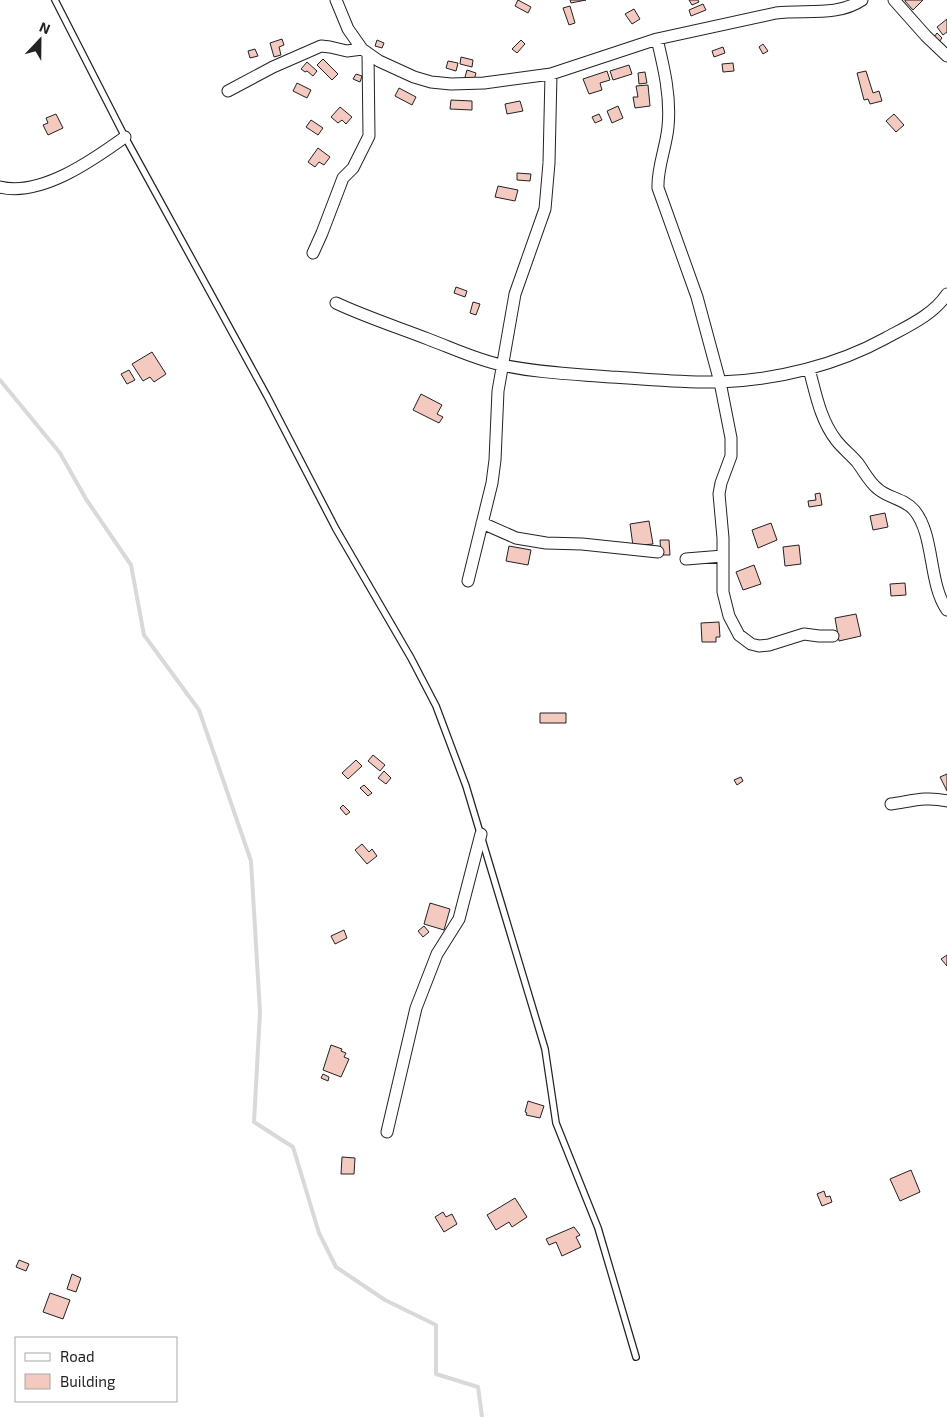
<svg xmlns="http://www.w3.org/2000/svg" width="947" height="1417" viewBox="0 0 947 1417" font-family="'Exo 2',sans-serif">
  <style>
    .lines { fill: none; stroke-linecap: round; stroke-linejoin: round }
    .stream { stroke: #d9d9d9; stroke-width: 4 }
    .building { fill: #f3c9c0; stroke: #222 }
    .lane-casing { stroke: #222; stroke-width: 8 }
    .street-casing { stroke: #222; stroke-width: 13 }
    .lane { stroke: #fff; stroke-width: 5.5 }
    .street { stroke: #fff; stroke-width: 11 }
  </style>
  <rect width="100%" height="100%" fill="#fff"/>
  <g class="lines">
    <path class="stream" d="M0 380 60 453 86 499 131 565 144 635 199 710 251 861 260 1012 254 1122 293 1147 319 1233 336 1267 385 1300 436 1325V1374L478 1387 482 1417"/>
  </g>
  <path class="building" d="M518 0 531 7 528 13 515 6Z
    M570 0H586L571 3Z
    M689 0H698L699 2 692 5Z
    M923 0 913 10 905 1V0Z
    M703 4 706 10 691 16 689 10Z
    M570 6 575 23 569 25 563 8Z
    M634 9 640 19 632 24 625 14Z
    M947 19V32L943 35 937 27Z
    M937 33 942 38 939 42 934 37Z
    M282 39 284 45 279 47 281 55 274 57 270 43Z
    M377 40 384 43 382 48 375 46Z
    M521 40 525 44 517 53 512 49Z
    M763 44 768 51 763 54 759 47Z
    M723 47 725 53 714 57 712 51Z
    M255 49 258 56 250 58 248 51Z
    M461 57 473 60 472 67 460 64Z
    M323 59 338 74 332 80 317 65Z
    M448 61 458 63 456 71 446 68Z
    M307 62 317 71 313 76 307 71 305 72 301 69Z
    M733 63 734 71 723 72 722 64Z
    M629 65 632 74 613 80 610 71Z
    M467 70 476 73 474 80 465 77Z
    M607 71 610 80 600 83 602 90 589 94 583 79Z
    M866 71 873 93 879 91 882 101 870 104 868 99 864 100 857 73Z
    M645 72 647 83 639 84 638 73Z
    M356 74 362 76 360 82 353 79Z
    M297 83 311 90 307 98 293 91Z
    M648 85 650 106 635 108 633 97H638L636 86Z
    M399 88 416 97 412 105 395 96Z
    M451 100 472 101V110L450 109Z
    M520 101 523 111 507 114 505 104Z
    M618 106 623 118 612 123 607 111Z
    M340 107 352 117 346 124 342 120 338 123 331 117Z
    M56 114 63 128 48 135 43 125 48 123 46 118Z
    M599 114 602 120 595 123 592 117Z
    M894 114 904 125 896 132 886 121Z
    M311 120 323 128 318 135 306 127Z
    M318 148 330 157 324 165 319 162 315 167 308 162Z
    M517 173 531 174 530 181 517 180Z
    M498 186 518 190 515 201 495 197Z
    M456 287 467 291 465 297 454 293Z
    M473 302 480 304 476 315 470 313Z
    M152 352 166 374 154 382 150 377 143 381 132 364Z
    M129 370 135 380 127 384 121 374Z
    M421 394 442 405 437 414 443 417 439 423 413 410Z
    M820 493 822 505 809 507 808 501 816 500 815 494Z
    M885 513 888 527 873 530 870 516Z
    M649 521 653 544 633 546 630 524Z
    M771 523 777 540 758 548 752 530Z
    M660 540H669L670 555H661Z
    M799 545 801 564 785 566 783 547Z
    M509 546 531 550 528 565 506 561Z
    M754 565 761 584 743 590 736 572Z
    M905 583 906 595 891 596 890 584Z
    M856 614 861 636 839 641 835 618Z
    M719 622 720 637H716V642H702L701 623Z
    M540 713H566V723H540Z
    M373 755 385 765 380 771 368 761Z
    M356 760 362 766 348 779 342 773Z
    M384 771 391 778 386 784 378 778Z
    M947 774V791L940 777Z
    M741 777 743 781 737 785 734 780Z
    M364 785 372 793 368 796 360 788Z
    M343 805 350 812 346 815 340 808Z
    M362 844 369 852 372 849 377 856 367 864 355 850Z
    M430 903 450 909 444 930 424 924Z
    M424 926 429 932 423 937 418 931Z
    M344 930 347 938 335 944 331 936Z
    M947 955V966L941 959Z
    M331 1045 342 1049 341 1051 346 1053 344 1057 349 1059 341 1077 323 1070Z
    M323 1074 329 1077 328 1081 321 1078Z
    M528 1101 544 1106 540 1118 526 1115 527 1113 525 1112Z
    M342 1157 355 1158 354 1174H341Z
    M911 1170 920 1192 900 1201 890 1179Z
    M824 1191 826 1197 830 1196 832 1202 822 1206 817 1194Z
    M515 1198 527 1217 512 1227 509 1222 496 1230 487 1215Z
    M443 1212 446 1217 452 1214 457 1224 444 1232 435 1217Z
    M574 1227 580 1235 576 1237 581 1247 562 1256 556 1242 549 1245 546 1239Z
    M19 1260 29 1264 26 1271 16 1267Z
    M72 1274 81 1278 76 1292 67 1289Z
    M50 1293 70 1300 63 1319 43 1312Z"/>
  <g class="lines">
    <defs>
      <path id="lane" d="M55 0 125 137 267 396 336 529 411 658 436 706 466 786 545 1049 556 1123 598 1228 636 1357"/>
      <path id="street" d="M336 0 348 29 362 49 379 61 414 77 431 82 451 84 484 83 551 74 657 39 776 13C803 9 837 17 862 0
        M894 0 926 36 947 56
        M657 39C664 68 671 97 668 127 666 148 657 168 658 188L697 297 720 382 731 438V456L721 483 719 494 723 538V592L729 616 739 635 751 644 759 646 769 645 804 634 819 636H833
        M228 91 273 67 321 46 330 47 347 51 362 49
        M0 187C41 197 93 160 125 137
        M313 253 322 233 343 178 353 168 369 136 368 54
        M336 303C366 317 397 327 428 339 452 348 477 360 502 365 538 373 575 374 611 377 647 379 684 383 720 382 777 380 837 365 886 338 908 326 933 315 947 294
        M809 369C816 394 820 419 836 440 842 448 850 454 857 462 864 471 869 482 878 489 888 498 905 499 914 510 935 535 928 583 947 610
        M482 523 516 538 546 543 582 544 658 552
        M686 559 723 556
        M468 581 492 483 495 460 498 391 515 294 545 209 549 163 551 74
        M891 804C912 801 926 796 947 801
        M387 1132 416 1008 437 954 459 919 481 834"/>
    </defs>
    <use href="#lane" class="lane-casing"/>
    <use href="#street" class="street-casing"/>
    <use href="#lane" class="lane"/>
    <use href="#street" class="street"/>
  </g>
  <rect x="15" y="1337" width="162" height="65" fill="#ffffff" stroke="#a7a7a7"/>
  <rect x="25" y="1353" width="25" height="8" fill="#ffffff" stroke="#a7a7a7"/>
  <text x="60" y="1362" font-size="15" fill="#222222">Road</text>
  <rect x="25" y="1374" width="25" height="15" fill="#f3c9c0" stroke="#a7a7a7"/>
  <text x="60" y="1387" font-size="15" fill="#222222">Building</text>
  <g transform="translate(40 40) rotate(22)" stroke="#ffffff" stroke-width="4" paint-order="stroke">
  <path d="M0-4L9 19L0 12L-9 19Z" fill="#222222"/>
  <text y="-8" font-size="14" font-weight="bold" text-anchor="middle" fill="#222222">N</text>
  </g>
</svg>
